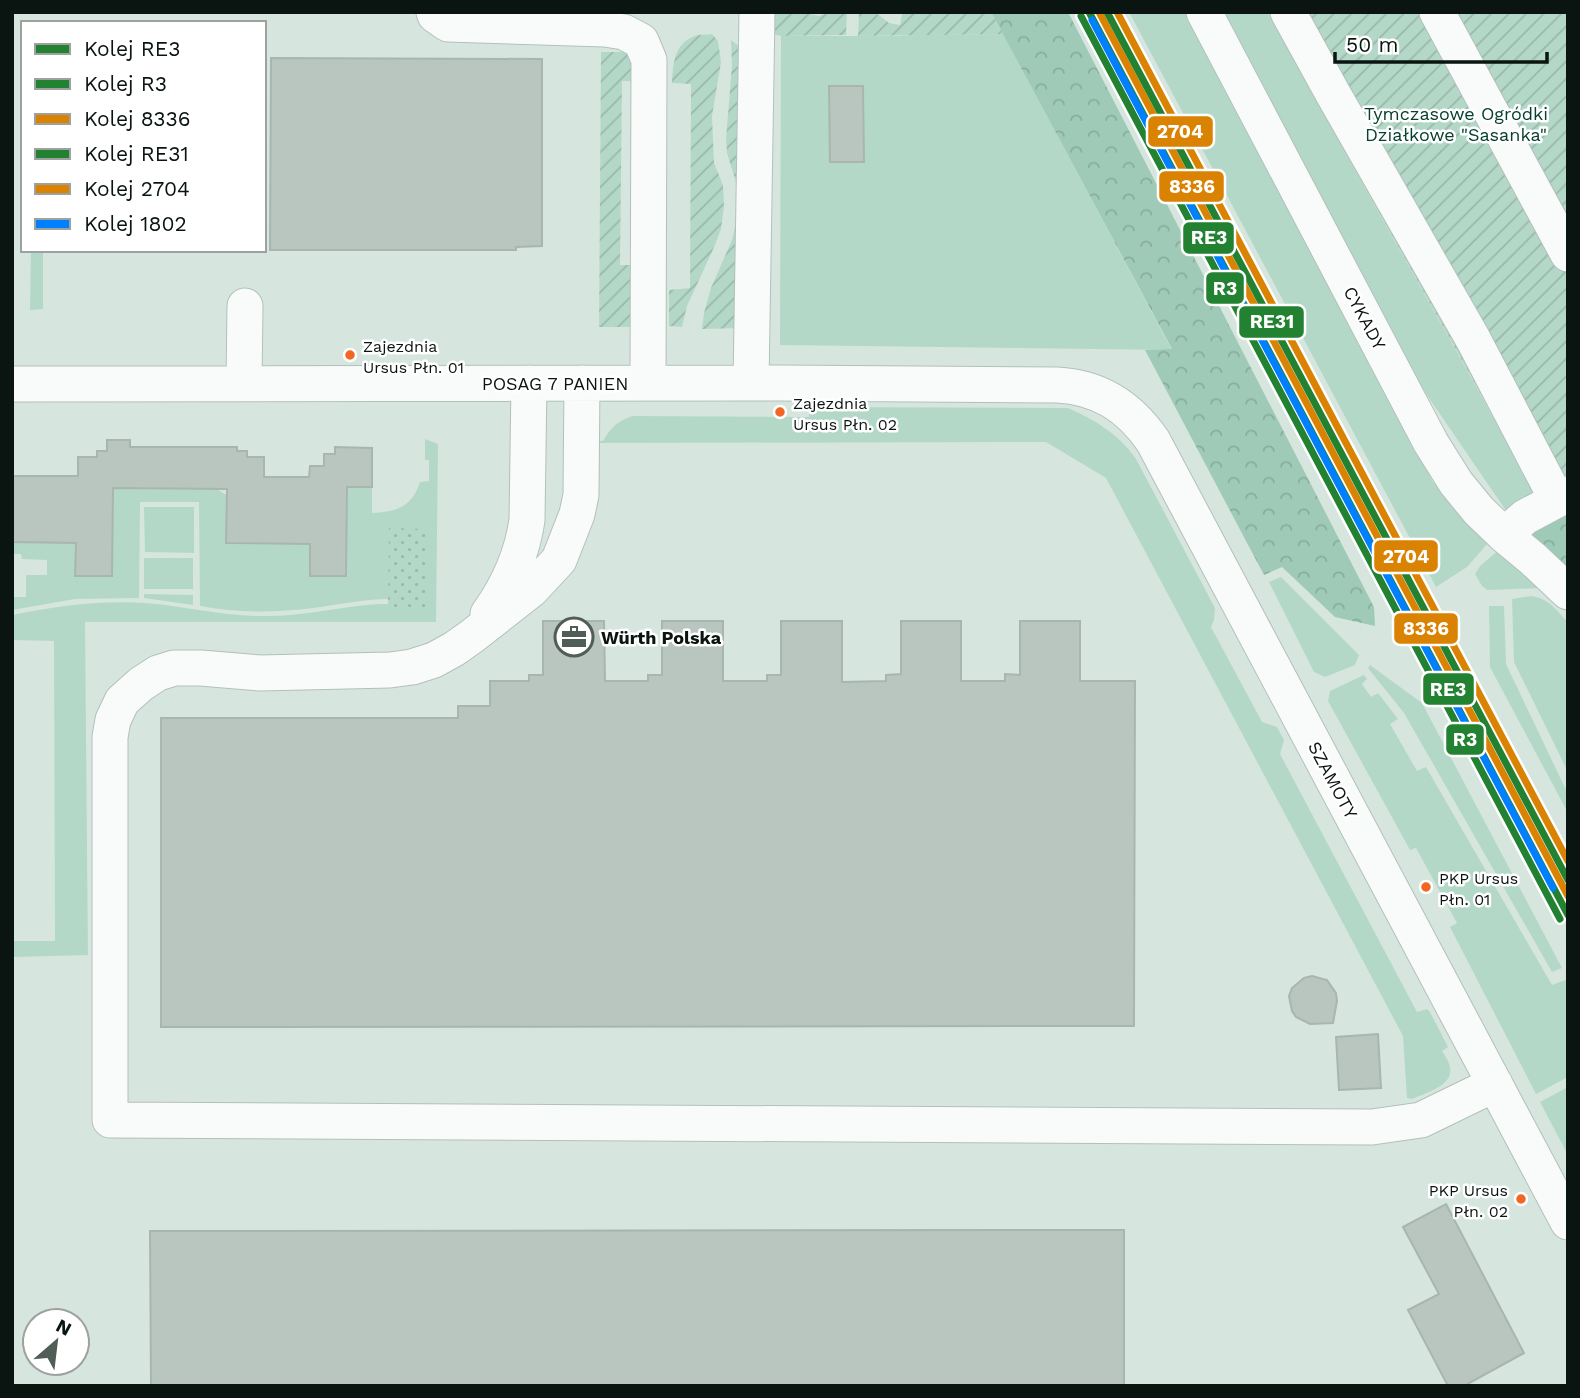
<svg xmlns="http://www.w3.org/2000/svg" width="1580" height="1398" viewBox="0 0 1580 1398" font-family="'Work Sans',sans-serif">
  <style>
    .grass { fill: #b4d8c8 }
    .forest { fill: url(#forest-crowns) }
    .park { fill: url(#park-dots) }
    .garden { fill: url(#garden-furrows) }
    .building { fill: #b8c6bf; stroke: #a9b6b0; stroke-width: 2 }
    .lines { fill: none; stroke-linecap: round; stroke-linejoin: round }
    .minor-casing { stroke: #b3c0ba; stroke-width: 37 }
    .minor { stroke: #f9fbfa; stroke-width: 35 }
    .rail-1-casing { stroke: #fff; stroke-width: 12 }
    .rail-2-casing { stroke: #fff; stroke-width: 12 }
    .rail-3-casing { stroke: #fff; stroke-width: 12 }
    .rail-4-casing { stroke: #fff; stroke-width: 12 }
    .rail-5-casing { stroke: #fff; stroke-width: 12 }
    .rail-6-casing { stroke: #fff; stroke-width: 12 }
    .rail-1 { stroke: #238132; stroke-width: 7 }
    .rail-2 { stroke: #238132; stroke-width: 7 }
    .rail-3 { stroke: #da8202; stroke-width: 7 }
    .rail-4 { stroke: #238132; stroke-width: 7 }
    .rail-5 { stroke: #da8202; stroke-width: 7 }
    .rail-6 { stroke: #0080ff; stroke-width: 7 }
    .bus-dot { fill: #f26522; stroke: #fff; stroke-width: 2.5 }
    .labels { text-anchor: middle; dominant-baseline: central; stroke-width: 5; stroke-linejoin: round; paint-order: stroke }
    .bus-label { font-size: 16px; fill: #0a1410; stroke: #fff; text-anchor: start }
    .park-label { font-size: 18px; fill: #07402e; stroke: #fff }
    .street-label { font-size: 18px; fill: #0a1410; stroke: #fff }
    .poi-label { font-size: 18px; font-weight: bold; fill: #0a1410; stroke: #fff; text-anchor: start }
    .line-badge { stroke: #fff; stroke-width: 2.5 }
    .badge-label { font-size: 19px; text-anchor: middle; font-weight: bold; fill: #fff }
  </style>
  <defs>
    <pattern id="forest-crowns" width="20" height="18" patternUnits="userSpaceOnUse" patternTransform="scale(1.75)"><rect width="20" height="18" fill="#9fcab7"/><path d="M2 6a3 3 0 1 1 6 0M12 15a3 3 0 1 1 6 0" fill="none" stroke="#88ad9c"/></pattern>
    <pattern id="park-dots" width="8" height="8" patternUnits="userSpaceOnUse" patternTransform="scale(1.75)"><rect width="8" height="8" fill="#b4d8c8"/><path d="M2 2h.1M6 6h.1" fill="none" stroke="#99b8ab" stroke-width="1.8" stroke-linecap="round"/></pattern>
    <pattern id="garden-furrows" width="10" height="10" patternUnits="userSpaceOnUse" patternTransform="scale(1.75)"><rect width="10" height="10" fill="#b4d8c8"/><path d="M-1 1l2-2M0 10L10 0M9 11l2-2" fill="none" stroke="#99b8ab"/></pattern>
  </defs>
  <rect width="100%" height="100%" fill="#d6e6de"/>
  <path class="grass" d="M1129 12H1186L1433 482 1488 543 1467 567 1436 587Z
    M1217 12H1267L1537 496 1507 512 1407 366Z
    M1003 34 1172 350 780 345 781 36H899L914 35Z
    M31 250H43V309L30 310Z
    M810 407 1068 408C1095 420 1119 434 1136 459L1215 608 1214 620 1211 627 1262 722 1277 727 1284 740 1280 754 1417 1012 1427 1009 1430 1012 1448 1047 1442 1051C1445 1056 1449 1061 1450 1067 1454 1086 1425 1093 1412 1099L1407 1098 1403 1036 1106 478 1046 442 594 443 595 441H603C610 428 618 421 632 416L809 417Z
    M425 439 438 444 436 622H85L88 955 12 957V941H55L54 641 12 640V615C56 606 100 600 145 603 184 606 222 616 261 616 301 617 338 607 378 604H389V609V529V599C363 599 338 605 313 608 275 613 237 613 200 606L199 502H140L139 598 75 599 12 610V597H26V575H47V560L22 559 21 554H12V542L52 543 76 535V575L112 576 113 486 217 489 231 498 228 516 226 517 227 543 290 544 310 536V576H346L347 487H372V513C396 512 412 507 420 482L429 481V460H425Z
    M144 507H194V553L145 552Z
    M1502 547 1541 588 1487 590 1482 586 1475 574 1480 566Z
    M144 558H193V589H144Z
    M1281 577 1359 655 1355 665 1325 677 1314 672 1269 582Z
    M144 594 193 595V605L144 598Z
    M1531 596C1548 598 1557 610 1568 623V772L1514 662 1512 599Z
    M1489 606H1504L1506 664 1568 794V813L1490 667Z
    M1370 665 1422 703 1562 968 1552 972 1404 713 1368 668Z
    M1364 675 1367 679 1362 684 1371 697 1378 693 1398 719 1390 724 1417 771 1426 767 1552 985 1568 979V1077L1536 1094 1450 927 1457 923 1416 848 1410 850 1328 701 1330 691Z
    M1568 1087V1155L1540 1102Z"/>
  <path class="forest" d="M991 12H1068L1374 607 1375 626 1335 617 1282 567 1264 575 1145 350 1172 349Z
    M1568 506V570L1523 528Z"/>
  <path class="park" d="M389 528 425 529V609H388Z"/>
  <path class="garden" d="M773 12H800L819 16 824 14V12H847L846 35 781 36 772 34Z
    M859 12H875L889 23 900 25 902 14H893L891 12H991L1003 34 858 36Z
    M1267 12H1568V506L1537 495Z
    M712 34 718 41 721 62 712 116 714 163 723 185 724 206 721 229 715 245 687 306 682 327 669 326V290L690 288 691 84 672 83C673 64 674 43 695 36 700 34 707 35 712 34Z
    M731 40 739 46 745 328 702 329 704 313 711 288 732 240 737 218 738 189 727 153 726 139 732 65Z
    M601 52H634L642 81H622L620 265H641L640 327H599Z"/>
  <path class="building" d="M271 58 542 59V246L516 247V250H270Z
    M829 86H863L864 162H830Z
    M107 440H130V447H237V451H247V457H264V477H309L310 466H324V454H335V447L372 448V487H347L346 576H310V544L226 543 227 489 113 488 112 576H75L76 543 12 542V476H78V457H97V451H107Z
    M543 621H604L605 681H648V675H662V621H723V681H767V675H781V621H842V682L886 681V675L901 674V621H961V681H1005V674L1020 675V621H1080V681H1135L1134 1026 161 1027V718H458V706H490V681H529V675H543Z
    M1312 976 1327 980 1336 993 1337 1001 1333 1023 1310 1024 1296 1017 1292 1011 1289 996 1292 988 1304 978Z
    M1378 1034 1381 1088 1339 1090 1336 1037Z
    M1446 1204 1524 1353 1464 1386H1448L1408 1310 1439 1294 1403 1227Z
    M1124 1230V1386H151L150 1231Z"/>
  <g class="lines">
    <defs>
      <path id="minor" d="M434 12 435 15 448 24 605 29 624 32 641 41 649 60 648 383
        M1204 12 1431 443 1456 483 1479 511 1504 535 1533 559 1568 592
        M1288 12 1332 92 1473 339 1557 500
        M1437 12 1568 254
        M582 383 581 495 577 514 559 560 531 590 471 637 454 649 434 660 412 667 390 670 260 673 201 668H174L158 673 141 684 122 701 113 720 110 737V1120L1372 1127 1421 1120 1495 1084
        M751 383 757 12
        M12 384 779 383 1057 385C1099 387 1129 406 1153 441L1568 1222
        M244 384 245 306
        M1504 535 1525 517 1568 494
        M488 614C508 586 522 555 527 520L529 383"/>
    </defs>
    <use href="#minor" class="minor-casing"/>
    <use href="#minor" class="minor"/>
    <defs>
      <path id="rail-1" d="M1089 12 1568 915"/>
      <path id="rail-2" d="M1081 16 1560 919"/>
      <path id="rail-3" d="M1099 12 1568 896"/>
      <path id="rail-4" d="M1107 12 1568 880"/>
      <path id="rail-5" d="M1117 12 1568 861"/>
      <path id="rail-6" d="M1092 20 1553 888"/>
    </defs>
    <use href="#rail-1" class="rail-1-casing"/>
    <use href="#rail-2" class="rail-2-casing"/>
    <use href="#rail-3" class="rail-3-casing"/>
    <use href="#rail-4" class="rail-4-casing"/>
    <use href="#rail-5" class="rail-5-casing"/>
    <use href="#rail-6" class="rail-6-casing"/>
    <use href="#rail-1" class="rail-1"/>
    <use href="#rail-2" class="rail-2"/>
    <use href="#rail-3" class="rail-3"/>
    <use href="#rail-4" class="rail-4"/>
    <use href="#rail-5" class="rail-5"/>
    <use href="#rail-6" class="rail-6"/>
  </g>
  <defs>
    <symbol id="office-ring" viewBox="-11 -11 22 22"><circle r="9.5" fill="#fff" stroke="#515e58" stroke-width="1.5"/><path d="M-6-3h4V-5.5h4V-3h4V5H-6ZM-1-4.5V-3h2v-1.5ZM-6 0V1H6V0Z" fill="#515e58"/></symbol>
  </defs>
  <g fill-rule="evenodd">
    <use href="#office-ring" x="552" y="615" width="44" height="44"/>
  </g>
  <g class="bus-dot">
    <circle cx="350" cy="355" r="6"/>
    <circle cx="780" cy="412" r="6"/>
    <circle cx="1426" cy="887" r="6"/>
    <circle cx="1521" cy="1199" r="6"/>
  </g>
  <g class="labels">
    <g class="bus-label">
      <text x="363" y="346">Zajezdnia<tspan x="363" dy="21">Ursus Płn. 01</tspan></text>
      <text x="793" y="403">Zajezdnia<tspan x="793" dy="21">Ursus Płn. 02</tspan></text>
      <text x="1439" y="878">PKP Ursus<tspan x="1439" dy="21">Płn. 01</tspan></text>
      <text x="1508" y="1190" text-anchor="end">PKP Ursus<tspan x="1508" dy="21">Płn. 02</tspan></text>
    </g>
    <g class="park-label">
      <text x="1456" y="113">Tymczasowe Ogródki<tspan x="1456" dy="21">Działkowe "Sasanka"</tspan></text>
    </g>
    <g class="street-label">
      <text transform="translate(1365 318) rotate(62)">CYKADY</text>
      <text x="555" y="383">POSAG 7 PANIEN</text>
      <text transform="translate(1333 780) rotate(62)">SZAMOTY</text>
    </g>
    <g class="poi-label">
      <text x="601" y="637">Würth Polska</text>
    </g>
  </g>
  <g class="line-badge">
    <rect x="1147" y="115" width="67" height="33" rx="7" fill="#da8202"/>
    <rect x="1158" y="170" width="67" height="33" rx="7" fill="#da8202"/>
    <rect x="1182" y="221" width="53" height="34" rx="7" fill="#238132"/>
    <rect x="1205" y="271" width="40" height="34" rx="7" fill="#238132"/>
    <rect x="1238" y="305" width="67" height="34" rx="7" fill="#238132"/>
    <rect x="1373" y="539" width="66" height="34" rx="7" fill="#da8202"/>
    <rect x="1393" y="612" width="66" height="33" rx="7" fill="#da8202"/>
    <rect x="1422" y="672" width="53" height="34" rx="7" fill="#238132"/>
    <rect x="1445" y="723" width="40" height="33" rx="7" fill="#238132"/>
  </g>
  <g class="badge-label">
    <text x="1180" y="138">2704</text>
    <text x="1192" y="193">8336</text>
    <text x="1209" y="244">RE3</text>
    <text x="1225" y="295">R3</text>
    <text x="1272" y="328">RE31</text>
    <text x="1406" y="563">2704</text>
    <text x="1426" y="635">8336</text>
    <text x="1448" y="696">RE3</text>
    <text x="1465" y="746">R3</text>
  </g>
  <rect width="1580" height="1398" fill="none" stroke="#0a1410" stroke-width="28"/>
  <rect x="21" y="21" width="245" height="231" fill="#ffffff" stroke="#9da19f" stroke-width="2"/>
  <rect x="35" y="44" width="35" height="10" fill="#238132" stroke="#9da19f" stroke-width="2"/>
  <text x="84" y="56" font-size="21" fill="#0a1410">Kolej RE3</text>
  <rect x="35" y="79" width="35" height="10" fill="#238132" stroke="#9da19f" stroke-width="2"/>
  <text x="84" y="91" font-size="21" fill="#0a1410">Kolej R3</text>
  <rect x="35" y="114" width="35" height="10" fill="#da8202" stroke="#9da19f" stroke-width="2"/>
  <text x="84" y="126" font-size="21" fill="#0a1410">Kolej 8336</text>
  <rect x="35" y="149" width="35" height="10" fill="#238132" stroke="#9da19f" stroke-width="2"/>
  <text x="84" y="161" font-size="21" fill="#0a1410">Kolej RE31</text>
  <rect x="35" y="184" width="35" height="10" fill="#da8202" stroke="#9da19f" stroke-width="2"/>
  <text x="84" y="196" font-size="21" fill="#0a1410">Kolej 2704</text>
  <rect x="35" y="219" width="35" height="10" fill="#0080ff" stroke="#9da19f" stroke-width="2"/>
  <text x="84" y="231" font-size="21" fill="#0a1410">Kolej 1802</text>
  <g transform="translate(56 1342) rotate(28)"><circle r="33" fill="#ffffff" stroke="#9da19f" stroke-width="2"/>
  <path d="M0-5L12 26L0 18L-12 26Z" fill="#515e58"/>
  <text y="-10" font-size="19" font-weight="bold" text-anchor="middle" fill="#0a1410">N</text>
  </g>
  <path d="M1335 52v10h212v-10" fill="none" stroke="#0a1410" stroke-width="3.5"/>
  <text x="1346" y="52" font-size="21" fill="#0a1410" stroke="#ffffff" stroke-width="5" paint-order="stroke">50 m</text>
</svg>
